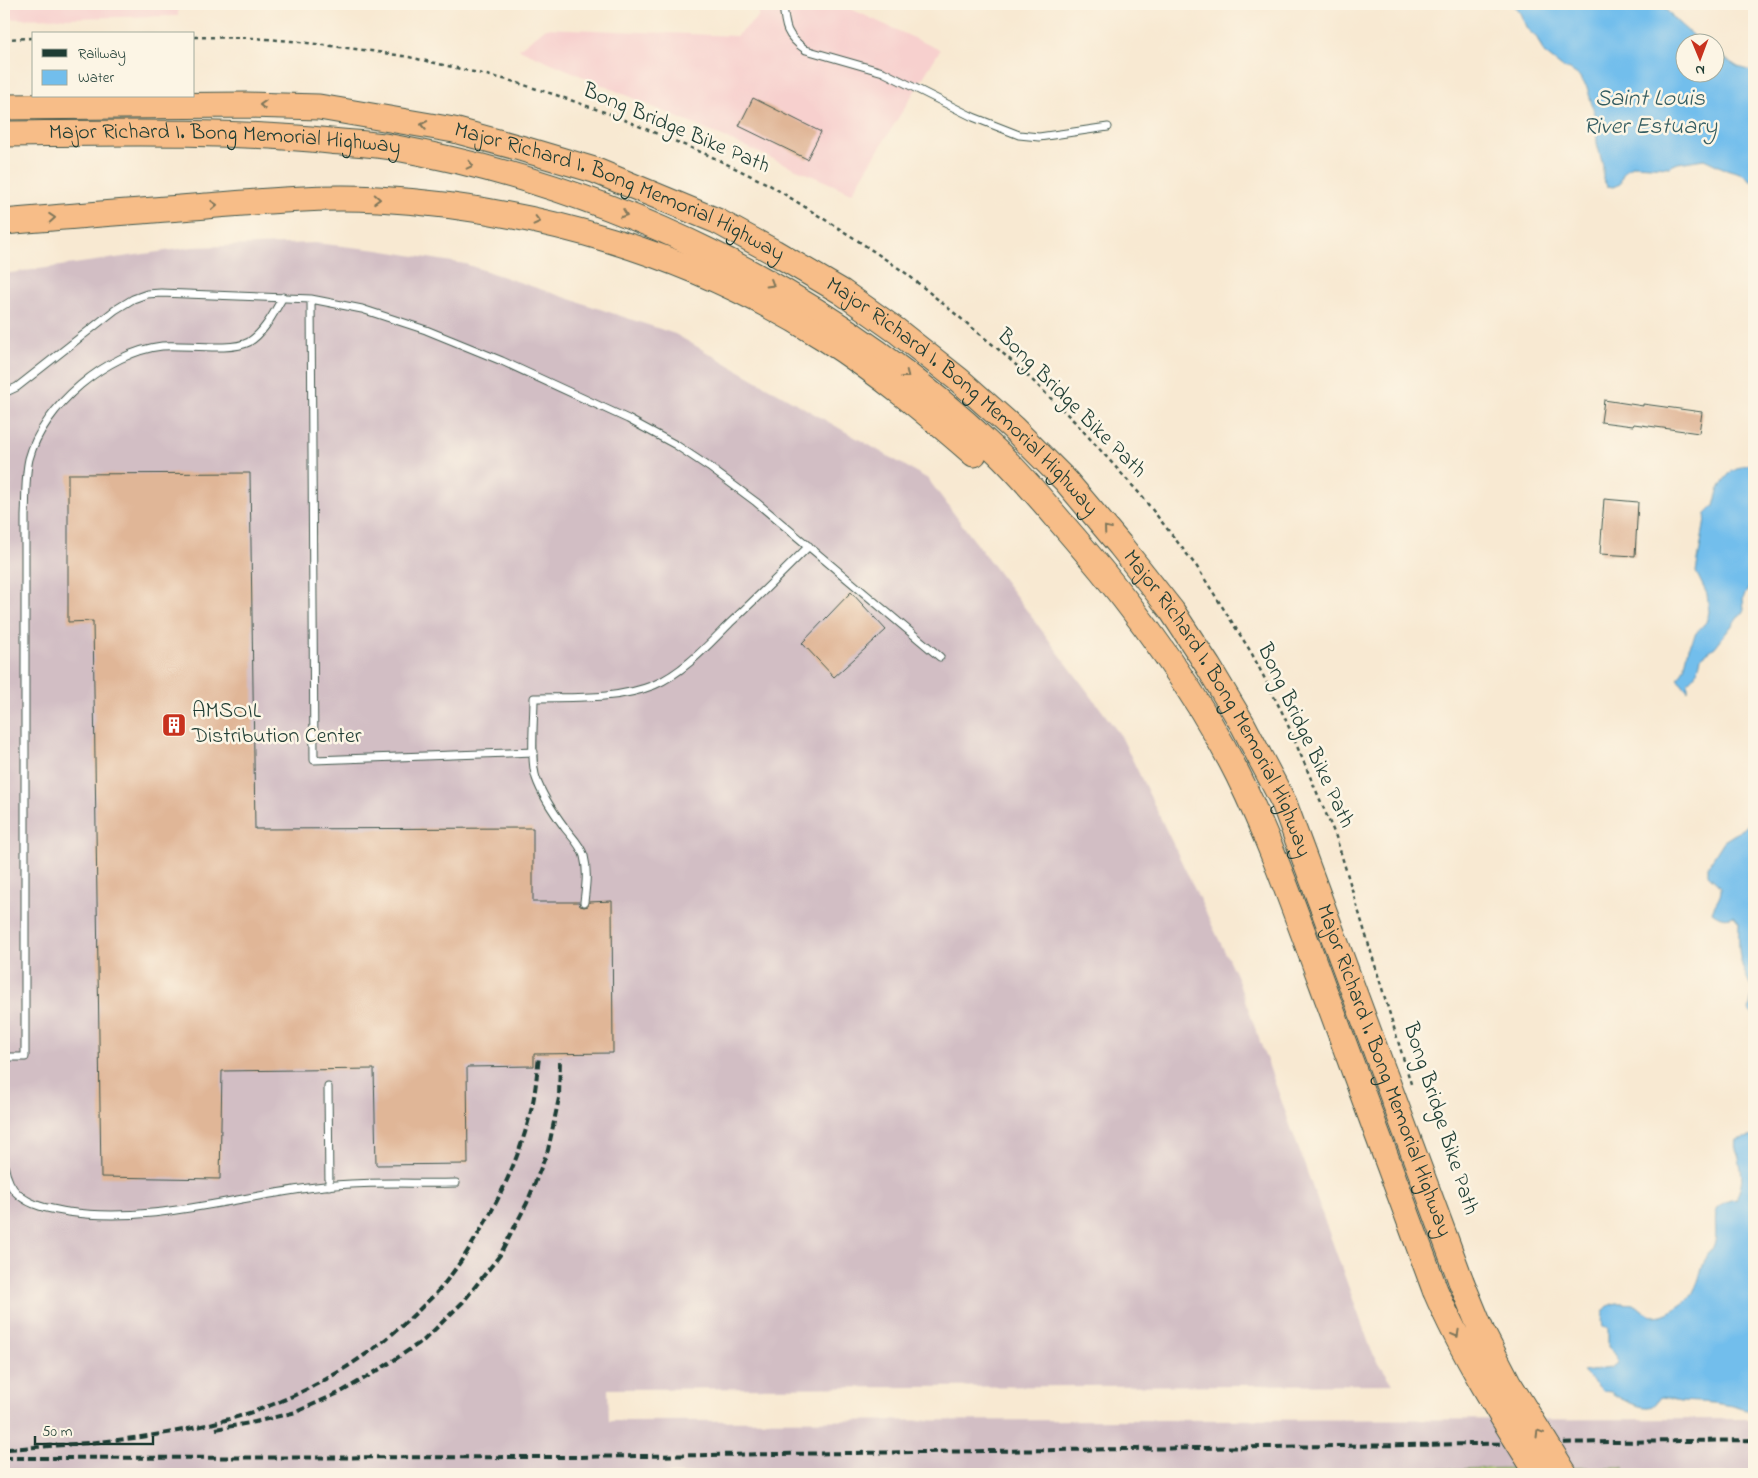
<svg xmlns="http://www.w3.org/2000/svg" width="1758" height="1478" viewBox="0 0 1758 1478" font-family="'Indie Flower',sans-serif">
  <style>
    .built { fill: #f7d0ce }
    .industrial { fill: #d2bec4 }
    .green { fill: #b6d075; stroke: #6a8654 }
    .water { fill: #72beec; stroke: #487e90 }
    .building { fill: #e0b697 }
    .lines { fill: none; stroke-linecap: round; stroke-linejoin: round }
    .lane-casing { stroke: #40574c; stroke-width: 9 }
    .highway-casing { stroke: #40574c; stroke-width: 27 }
    .path { stroke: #40574c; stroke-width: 2.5; stroke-dasharray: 4 4; stroke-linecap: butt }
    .lane { stroke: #fff; stroke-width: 7 }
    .highway { stroke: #f7bd88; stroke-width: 25 }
    .rail { stroke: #1f3d34; stroke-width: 4; stroke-dasharray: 8 4; stroke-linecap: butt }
    .highway-bridge-casing { stroke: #40574c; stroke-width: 27; stroke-linecap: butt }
    .highway-bridge { stroke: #f7bd88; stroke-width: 25 }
    .oneway { stroke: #80775a }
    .labels { text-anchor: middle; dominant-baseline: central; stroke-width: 5; stroke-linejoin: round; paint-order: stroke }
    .street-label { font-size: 22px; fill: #1f3d34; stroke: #fcf5e5 }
    .poi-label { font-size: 22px; fill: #1f3d34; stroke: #fcf5e5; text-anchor: start }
    .water-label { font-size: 24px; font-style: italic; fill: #345d62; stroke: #fcf5e5 }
  </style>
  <rect width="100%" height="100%" fill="#fcf5e5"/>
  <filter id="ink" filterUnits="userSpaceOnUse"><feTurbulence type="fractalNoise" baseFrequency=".02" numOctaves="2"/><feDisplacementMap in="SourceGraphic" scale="10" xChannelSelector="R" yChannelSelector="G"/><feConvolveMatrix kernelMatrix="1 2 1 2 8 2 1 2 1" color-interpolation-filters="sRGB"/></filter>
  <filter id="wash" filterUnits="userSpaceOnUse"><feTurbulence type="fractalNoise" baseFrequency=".0096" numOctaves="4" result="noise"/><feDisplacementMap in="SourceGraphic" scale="20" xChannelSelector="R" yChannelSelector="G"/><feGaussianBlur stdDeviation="1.12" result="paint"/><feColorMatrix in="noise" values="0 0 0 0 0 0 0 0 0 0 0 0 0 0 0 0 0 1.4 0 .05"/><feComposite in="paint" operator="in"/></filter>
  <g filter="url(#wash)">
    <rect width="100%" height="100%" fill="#f8e9d2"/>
    <path class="built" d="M4 4H178V16L4 19Z
      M759 4H840L940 50 852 193 519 49 546 28 736 36 758 17Z"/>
    <path class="industrial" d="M315 243 378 250 465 264 675 334 928 479 1121 736 1236 975 1372 1352 1393 1384 608 1389 609 1421 1754 1419V1474H1624V1467L1437 1470 1439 1474H4V274L193 247Z"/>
    <path class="green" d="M1624 1467V1474H1439L1436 1469Z"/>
    <path class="water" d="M1513 4H1659L1665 8 1673 18 1700 42H1686V72H1716V53L1738 67 1754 72V183L1743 174 1723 168 1704 159 1678 163 1669 167 1633 165 1627 169 1622 176 1620 184 1613 187 1607 186 1603 179V166L1597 143 1596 119 1587 87 1579 76 1570 70 1562 67 1544 53 1537 38 1527 29 1520 13Z
      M1754 463V579L1743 598 1744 610 1715 647 1701 657C1699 668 1697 674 1688 682V691L1678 679 1684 668 1689 648 1696 633 1706 622 1709 612 1707 594 1696 572 1706 514 1714 506 1718 491 1724 480 1731 472 1743 466Z
      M1754 819V1016L1749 1011 1753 990C1738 962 1738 953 1739 922L1734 916C1725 919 1720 918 1712 912 1715 902 1722 898 1721 887L1708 875V866L1724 841 1743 829Z
      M1754 1136V1411C1745 1411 1737 1406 1727 1405 1711 1402 1696 1402 1680 1401 1673 1400 1668 1397 1660 1397 1658 1400 1655 1404 1652 1406 1644 1411 1617 1398 1611 1392L1602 1391 1583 1372 1611 1368 1617 1363C1617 1355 1614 1352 1608 1347V1329L1603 1327C1600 1311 1606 1302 1623 1303 1626 1304 1631 1303 1634 1304 1640 1307 1644 1313 1650 1315 1661 1319 1677 1308 1685 1302 1698 1291 1700 1272 1706 1257 1708 1254 1712 1251 1713 1248 1722 1228 1703 1204 1736 1199 1743 1183 1743 1176 1739 1159 1738 1150 1734 1150 1736 1140Z"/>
    <g id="blocks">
      <path class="building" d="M753 98 821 132 807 159 739 126Z
        M1604 400 1643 406V404L1702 412 1699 433 1634 424 1633 426 1601 422Z
        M250 473 255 829 533 828V902H579L580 906 584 907 588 906 589 902 612 901 613 1053 534 1054V1066L467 1067 468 1164 376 1165 374 1069 222 1071 220 1179 101 1177 93 621 68 622V474Z
        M1604 499 1638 502 1635 556 1600 554Z
        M851 592 886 630 834 677 802 643Z"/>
    </g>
  </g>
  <g filter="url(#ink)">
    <use href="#blocks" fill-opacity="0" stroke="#40574c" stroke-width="1"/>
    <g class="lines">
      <defs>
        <path id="lane" d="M783 4C785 27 786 36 806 50L883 72 973 117 1019 135 1039 137 1108 127
          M311 299 314 760 534 752
          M4 393 17 387 115 310 133 299 147 294 161 293 311 299 362 309 426 330 502 361 628 419 676 445 709 467 756 502 940 657
          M584 902C586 886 588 871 584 856 580 844 572 837 565 828 554 813 542 796 536 778 530 760 534 719 534 698 573 697 617 700 654 685 684 672 707 646 730 623 757 598 783 572 809 546
          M4 1057H25V516C26 497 25 477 29 459 43 406 108 352 162 346 185 344 230 352 249 342 265 332 274 312 283 297
          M328 1087 329 1186
          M4 1165C6 1176 10 1188 19 1195 33 1207 51 1209 68 1212 151 1224 234 1197 316 1187 362 1181 409 1184 456 1183"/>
        <g id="highway">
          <path id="s1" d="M4 107 247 105 319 107 454 130 520 148 594 170 717 221 774 252 842 292 897 331 959 380 1013 428 1066 481 1120 545 1172 611 1208 666 1243 725 1284 803 1461 1281"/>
          <path id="s2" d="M4 134C113 133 222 130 330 141 350 143 371 144 391 147 615 187 829 292 994 449 1024 477 1050 510 1076 540 1138 612 1196 691 1238 775 1271 842 1296 914 1322 984 1360 1086 1397 1188 1435 1290"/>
          <path d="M4 222C71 216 139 211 206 206 264 201 321 196 378 199 536 208 693 254 826 339 879 373 927 413 974 454"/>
        </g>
      </defs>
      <use href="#lane" class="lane-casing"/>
      <use href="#highway" class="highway-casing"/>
      <path class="path" d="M194 37 254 38 291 41 371 51 409 57 508 80 556 95 610 114 708 155 768 184 797 202 854 238 907 274 998 349 1024 372 1075 422 1140 494 1197 567 1251 652 1284 716 1336 837 1412 1087
        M4 39 34 38"/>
      <use href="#lane" class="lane"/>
      <use href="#highway" class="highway"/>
      <path class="rail" d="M216 1429 255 1422 296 1412 341 1392 382 1368 424 1340 463 1302 500 1255 527 1203 548 1150 559 1098 560 1058
        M8 1449C77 1444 148 1440 214 1423 293 1404 366 1363 423 1306 430 1299 438 1292 444 1284 460 1264 473 1243 486 1221 507 1184 524 1144 533 1102 536 1087 537 1072 539 1057
        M4 1458 572 1457 1754 1440"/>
      <defs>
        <path id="highway-bridge" d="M1461 1281 1482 1332 1508 1382 1565 1474
          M1435 1290C1462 1353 1501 1416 1538 1474"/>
      </defs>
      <use href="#highway-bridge" class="highway-bridge-casing"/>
      <use href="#highway-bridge" class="highway-bridge"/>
    </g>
    <defs><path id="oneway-chevron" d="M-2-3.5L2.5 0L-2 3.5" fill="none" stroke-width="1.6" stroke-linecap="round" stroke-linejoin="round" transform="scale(1.25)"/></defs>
    <g class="oneway">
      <use href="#oneway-chevron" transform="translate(263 105) rotate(-178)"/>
      <use href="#oneway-chevron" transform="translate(424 125) rotate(-170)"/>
      <use href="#oneway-chevron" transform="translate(470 165) rotate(13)"/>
      <use href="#oneway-chevron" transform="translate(377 199) rotate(3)"/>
      <use href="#oneway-chevron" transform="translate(214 205) rotate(-4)"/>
      <use href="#oneway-chevron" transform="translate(624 214) rotate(21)"/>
      <use href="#oneway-chevron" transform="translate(52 218) rotate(-4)"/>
      <use href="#oneway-chevron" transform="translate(537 221) rotate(14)"/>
      <use href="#oneway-chevron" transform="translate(771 284) rotate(31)"/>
      <use href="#oneway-chevron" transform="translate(906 375) rotate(38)"/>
      <use href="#oneway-chevron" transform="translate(1107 529) rotate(-130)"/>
      <use href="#oneway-chevron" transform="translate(1456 1334) rotate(61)"/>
      <use href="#oneway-chevron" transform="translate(1539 1433) rotate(-121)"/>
    </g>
  </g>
  <defs>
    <symbol id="building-square" viewBox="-11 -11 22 22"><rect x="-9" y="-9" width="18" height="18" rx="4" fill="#c8321e" stroke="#fcf5e5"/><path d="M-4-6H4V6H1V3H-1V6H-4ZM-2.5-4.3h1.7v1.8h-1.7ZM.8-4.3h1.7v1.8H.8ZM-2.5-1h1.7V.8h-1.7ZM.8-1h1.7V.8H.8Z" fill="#fff"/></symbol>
  </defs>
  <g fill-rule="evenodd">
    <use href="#building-square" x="160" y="711" width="28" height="28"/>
  </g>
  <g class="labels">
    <g class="street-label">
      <text transform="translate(676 129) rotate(23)">Bong Bridge Bike Path</text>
      <text stroke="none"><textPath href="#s2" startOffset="221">Major Richard I. Bong Memorial Highway</textPath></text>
      <text stroke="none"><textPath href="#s1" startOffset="629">Major Richard I. Bong Memorial Highway</textPath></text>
      <text stroke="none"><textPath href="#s1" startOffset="1034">Major Richard I. Bong Memorial Highway</textPath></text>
      <text transform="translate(1071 404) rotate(45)">Bong Bridge Bike Path</text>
      <text stroke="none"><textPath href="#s1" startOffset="1439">Major Richard I. Bong Memorial Highway</textPath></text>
      <text transform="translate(1305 736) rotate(65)">Bong Bridge Bike Path</text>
      <text stroke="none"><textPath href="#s1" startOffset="1844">Major Richard I. Bong Memorial Highway</textPath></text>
      <text transform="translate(1440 1119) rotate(72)">Bong Bridge Bike Path</text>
    </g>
    <g class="poi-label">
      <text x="192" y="712">AMSOIL<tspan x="192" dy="25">Distribution Center</tspan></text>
    </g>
    <g class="water-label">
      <text x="1650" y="99">Saint Louis<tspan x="1650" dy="28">River Estuary</tspan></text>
    </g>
  </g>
  <rect width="1758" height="1478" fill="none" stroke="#fcf5e5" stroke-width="20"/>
  <rect x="32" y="32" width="162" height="65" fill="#fcf5e5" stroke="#a4ab9e"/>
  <rect x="42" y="49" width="25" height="8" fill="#1f3d34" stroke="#a4ab9e"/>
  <text x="78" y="58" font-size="15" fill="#1f3d34">Railway</text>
  <rect x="42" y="70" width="25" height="15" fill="#72beec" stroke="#a4ab9e"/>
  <text x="78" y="82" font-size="15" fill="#1f3d34">Water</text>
  <g transform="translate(1700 58) rotate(179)"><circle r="24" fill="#fcf5e5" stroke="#a4ab9e"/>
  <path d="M0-4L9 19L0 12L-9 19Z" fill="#c8321e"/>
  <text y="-8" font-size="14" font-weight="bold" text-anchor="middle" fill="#1f3d34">N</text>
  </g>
  <path d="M35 1436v8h118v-8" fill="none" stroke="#1f3d34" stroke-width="2.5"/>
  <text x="42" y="1436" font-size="15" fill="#1f3d34" stroke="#fcf5e5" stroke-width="4" paint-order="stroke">50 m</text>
</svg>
